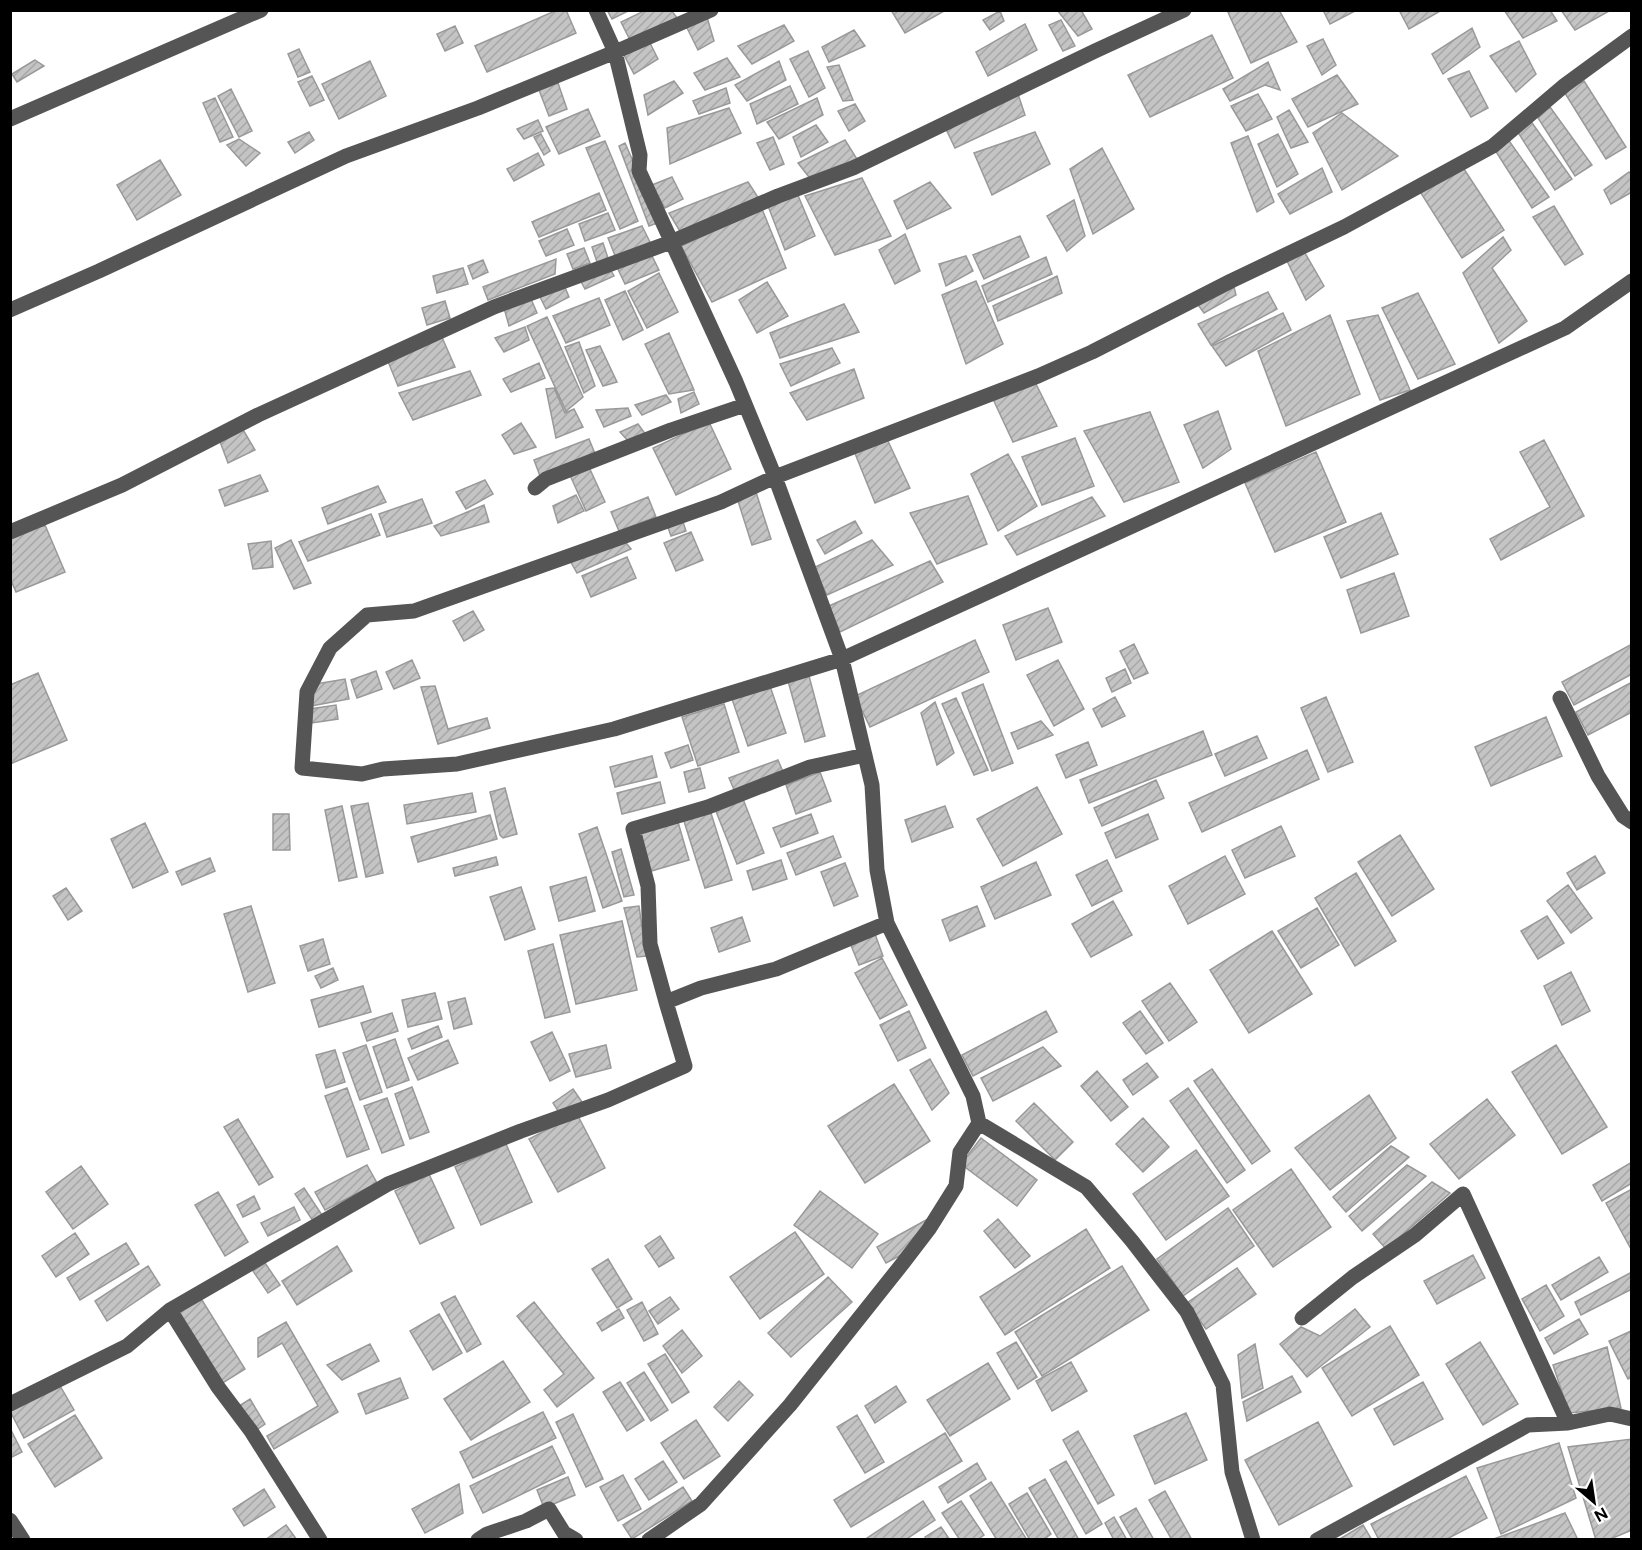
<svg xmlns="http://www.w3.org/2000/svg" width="1642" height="1550" viewBox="0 0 1642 1550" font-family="Figtree,sans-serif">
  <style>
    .building { fill: url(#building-hatch); stroke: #999; stroke-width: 1.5 }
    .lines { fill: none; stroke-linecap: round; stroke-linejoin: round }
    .minor { stroke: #555; stroke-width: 15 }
  </style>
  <defs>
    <pattern id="building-hatch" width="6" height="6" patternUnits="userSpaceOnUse" patternTransform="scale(1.5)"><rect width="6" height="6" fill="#c4c4c4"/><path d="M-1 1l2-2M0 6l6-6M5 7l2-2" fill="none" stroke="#a7a7a7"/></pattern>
  </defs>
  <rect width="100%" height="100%" fill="#fff"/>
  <path class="building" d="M557 10H566L576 33 487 72 475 46Z
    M607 10H630L612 19Z
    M646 10H671L678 19 631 42 621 22Z
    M891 10H946L905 33Z
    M1057 10H1081L1092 29 1078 36Z
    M1227 10H1279L1297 42 1251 63Z
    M1323 10H1354L1355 11 1330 24Z
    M1399 10H1442L1409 29Z
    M1504 10H1550L1557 21 1523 38Z
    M1561 10H1611L1575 30Z
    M1000 11 1004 21 990 30 983 20Z
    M707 17 714 41 698 50 686 26Z
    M1061 20 1075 46 1063 51 1049 25Z
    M1025 24 1037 50 988 76 976 52Z
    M784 25 794 41 752 64 738 46Z
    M455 26 463 43 445 51 437 34Z
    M1472 28 1480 47 1443 74 1432 54Z
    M854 30 865 46 829 62 822 47Z
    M1212 35 1233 78 1150 117 1128 75Z
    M1323 39 1336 65 1322 75 1307 46Z
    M1519 41 1536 74 1516 92 1490 56Z
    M650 43 658 59 634 74 624 55Z
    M299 49 310 72 298 77 288 54Z
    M808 51 825 88 809 97 790 59Z
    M727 58 740 77 705 90 694 73Z
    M35 60 44 66 17 82 12 74Z
    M370 61 386 96 339 119 322 84Z
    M779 61 786 80 747 101 735 85Z
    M1268 62 1280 90 1265 85 1230 101 1223 89Z
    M839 65 853 100 843 101 827 67Z
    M1469 71 1488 108 1471 117 1448 79Z
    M1337 75 1358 104 1308 127 1292 99Z
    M312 76 324 100 310 106 298 82Z
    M674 81 683 93 648 115 644 95Z
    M1584 81 1626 147 1606 159 1563 90Z
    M558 83 567 109 549 116 539 90Z
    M790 86 798 104 757 124 750 104Z
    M726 88 730 103 699 114 693 101Z
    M231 89 252 131 239 137 218 96Z
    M1017 91 1025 115 955 148 945 127Z
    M1258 94 1272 119 1246 131 1231 106Z
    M215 98 233 137 220 142 203 103Z
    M817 98 823 115 779 139 767 122Z
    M855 104 865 121 849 131 838 111Z
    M1550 107 1592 165 1575 176 1538 118Z
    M729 108 741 133 670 164 667 128Z
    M588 109 600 136 559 154 546 127Z
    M1289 110 1308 142 1291 148 1277 117Z
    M1342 113 1398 156 1342 190 1313 133Z
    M538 120 543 131 524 139 517 129Z
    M1530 120 1572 179 1555 190 1517 131Z
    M816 125 828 142 801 157 793 137Z
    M309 132 314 140 295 153 288 142Z
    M1035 132 1050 164 992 195 974 153Z
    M541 134 550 151 544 155 534 137Z
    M1278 134 1298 174 1277 187 1258 144Z
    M1248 136 1274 202 1257 212 1231 143Z
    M773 137 784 164 770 170 757 143Z
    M1507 138 1549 197 1532 208 1495 150Z
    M239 139 260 153 246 166 227 145Z
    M845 140 857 159 809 177 798 163Z
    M605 141 638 221 620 229 586 148Z
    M625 143 660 222 649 226 619 146Z
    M1102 148 1134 209 1093 234 1070 169Z
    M538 153 544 165 514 181 507 169Z
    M160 160 181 195 137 220 117 185Z
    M1462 166 1504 230 1462 258 1419 190Z
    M1322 168 1332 192 1290 214 1278 194Z
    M1629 172 1632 175V192L1611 204 1604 190Z
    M672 177 683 199 665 208 652 185Z
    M862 178 891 236 835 255 805 196Z
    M748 182 759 199 681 233 669 213Z
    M930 182 951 208 907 229 894 201Z
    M599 193 606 210 539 237 532 222Z
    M797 193 815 236 785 250 768 206Z
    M1074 200 1085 236 1067 251 1047 216Z
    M1554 206 1583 254 1565 265 1533 217Z
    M762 209 786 268 712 302 681 246Z
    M608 213 615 230 585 241 579 224Z
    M642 226 651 244 616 258 608 238Z
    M567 229 574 245 546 256 539 241Z
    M905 234 920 271 895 284 879 250Z
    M1020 236 1029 257 984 279 973 255Z
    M1503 237 1511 250 1492 268 1527 321 1499 343 1463 273Z
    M603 243 609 261 598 265 592 247Z
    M584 248 590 263 573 269 567 254Z
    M650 252 659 270 625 284 616 265Z
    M1305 253 1324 286 1306 300 1286 259Z
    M966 256 973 271 946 286 939 264Z
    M1046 257 1052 274 988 302 982 286Z
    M556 259 555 274 488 300 483 287Z
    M483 260 488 272 473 279 468 266Z
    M609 267 614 276 585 289 579 278Z
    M463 268 468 284 437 293 433 276Z
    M659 273 678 312 647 328 628 291Z
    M1057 276 1062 293 998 321 993 306Z
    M976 281 1003 344 966 364 942 295Z
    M767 282 788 316 757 333 739 300Z
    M1233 283 1236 295 1204 313 1196 302Z
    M564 285 569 297 546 309 539 295Z
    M625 291 643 330 623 340 605 300Z
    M1268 292 1277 309 1211 345 1198 324Z
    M1418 293 1455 364 1418 379 1382 308Z
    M599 298 610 325 566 343 553 316Z
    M531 299 537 313 509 326 504 308Z
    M445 301 450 318 427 325 422 308Z
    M844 304 859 332 780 358 770 333Z
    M1283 313 1291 330 1226 366 1212 346Z
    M1330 315 1360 394 1286 426 1258 351Z
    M1378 315 1410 390 1380 400 1347 321Z
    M547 317 583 397 566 411 527 326Z
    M525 327 529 340 504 352 495 338Z
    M669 333 694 390 669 394 645 344Z
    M441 335 455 367 398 386 387 359Z
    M579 342 595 386 584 393 565 347Z
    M600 346 617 382 603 386 586 350Z
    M832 348 840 363 791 386 780 364Z
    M539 363 545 378 511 392 503 379Z
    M854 369 864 398 807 420 790 393Z
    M470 371 481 395 413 420 399 393Z
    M1034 380 1057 426 1013 442 992 397Z
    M554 388 565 413 574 409 583 427 556 438 546 389Z
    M694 392 699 404 681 413 678 399Z
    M666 395 671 402 642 415 635 405Z
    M628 408 631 416 604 427 596 410Z
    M1218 411 1231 449 1203 468 1184 425Z
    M1150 412 1179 482 1124 502 1084 431Z
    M709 422 731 469 676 495 653 448Z
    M521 423 536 447 514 454 502 435Z
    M638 424 646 435 630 443 620 432Z
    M242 428 255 450 228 463 219 439Z
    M1075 438 1094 486 1042 505 1022 457Z
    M589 439 596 456 540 476 534 460Z
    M887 439 910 488 875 503 854 451Z
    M1544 440 1584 516 1501 560 1490 539 1550 507 1520 452Z
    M1316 452 1346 522 1275 552 1245 483Z
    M1008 454 1037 506 998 531 971 474Z
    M588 465 605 502 586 511 569 473Z
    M260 475 268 491 225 506 219 490Z
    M485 480 493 494 466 509 456 492Z
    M378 486 386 502 328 524 322 508Z
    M755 489 771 539 752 545 738 501Z
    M576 495 584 511 558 523 553 506Z
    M968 496 987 544 937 564 910 513Z
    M648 497 656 517 619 531 611 512Z
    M1092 497 1105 516 1017 555 1005 536Z
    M422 499 432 523 387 537 379 514Z
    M484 505 489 522 441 536 434 526Z
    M1381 513 1398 554 1341 578 1324 537Z
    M371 514 380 535 308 561 299 542Z
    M681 516 686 531 671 536 666 522Z
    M855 521 862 533 825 554 817 540Z
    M45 525 65 572 16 592 10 578V539Z
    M691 532 703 560 676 571 664 543Z
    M623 539 631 549 577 573 569 559Z
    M291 540 311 583 294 589 275 548Z
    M872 540 893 565 827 595 813 568Z
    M271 541 273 567 253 569 248 544Z
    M627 557 636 578 591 597 582 576Z
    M930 561 943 582 840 632 829 606Z
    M1394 573 1409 616 1361 633 1347 590Z
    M1048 608 1062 642 1016 660 1003 625Z
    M473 611 484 630 464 641 453 621Z
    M975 640 989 672 870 727 855 696Z
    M1134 644 1148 673 1134 679 1120 651Z
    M1632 644V674L1574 705 1562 682Z
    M412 660 420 678 394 689 386 672Z
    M1058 660 1084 709 1054 726 1027 675Z
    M1125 669 1131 683 1112 692 1106 678Z
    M376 671 382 689 357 698 351 680Z
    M38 673 67 740 10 764V685Z
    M809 676 825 736 805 742 788 681Z
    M345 679 349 699 311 706 316 684Z
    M1632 682V712L1588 735 1576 712Z
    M983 684 1013 763 992 771 962 693Z
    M435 686 448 729 487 718 490 728 438 744 421 687Z
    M770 686 786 733 748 746 732 699Z
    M1115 697 1125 716 1102 727 1093 709Z
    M1326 697 1353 762 1328 772 1301 708Z
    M956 698 988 770 974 775 942 704Z
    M935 702 954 753 937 765 921 713Z
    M724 704 739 752 698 766 682 717Z
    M336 705 338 719 312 723 310 709Z
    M1546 717 1562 756 1491 786 1475 747Z
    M1041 721 1053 735 1018 749 1011 733Z
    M1203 731 1212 755 1089 803 1080 780Z
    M1257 736 1267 758 1225 776 1215 754Z
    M1088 742 1097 765 1066 778 1056 755Z
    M688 745 693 760 671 768 665 753Z
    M1307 750 1319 779 1202 832 1189 803Z
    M652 756 657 777 615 787 610 767Z
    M778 760 784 774 735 792 729 778Z
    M700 768 705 788 689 792 684 772Z
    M820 772 831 801 796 814 786 785Z
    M1156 780 1164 798 1102 826 1094 808Z
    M660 782 665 803 622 814 617 793Z
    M1037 787 1062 834 1003 866 977 819Z
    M505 788 517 834 503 838 500 835 490 792Z
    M472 793 476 812 407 824 404 805Z
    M743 799 764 853 737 864 715 809Z
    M368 803 383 873 366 877 351 806Z
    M342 806 357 877 339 881 325 810Z
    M945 806 953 827 912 842 905 820Z
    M710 810 732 880 705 888 683 818Z
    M273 814H289L290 850H273Z
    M811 814 818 833 781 847 773 828Z
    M1148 814 1158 839 1116 858 1105 833Z
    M490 815 497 839 418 862 411 837Z
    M678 822 689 860 648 872 637 833Z
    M145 823 168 872 133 888 111 839Z
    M1281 826 1295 856 1245 878 1232 850Z
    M597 827 622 901 603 908 579 834Z
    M1400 835 1434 889 1392 916 1358 862Z
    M833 836 841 857 796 875 787 853Z
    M621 849 634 895 624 897 612 852Z
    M1225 856 1245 894 1188 924 1169 886Z
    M1595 856 1605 873 1577 890 1567 873Z
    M496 857 498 865 455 876 453 868Z
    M210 858 215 871 182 885 176 872Z
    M781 860 787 879 753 890 747 871Z
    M1107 860 1122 891 1092 906 1076 875Z
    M1036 862 1051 895 995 919 981 887Z
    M845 863 858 896 834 906 821 872Z
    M1356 873 1396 941 1355 966 1315 898Z
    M586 877 595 911 559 921 550 887Z
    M1568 885 1592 918 1571 933 1547 901Z
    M521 887 535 929 505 940 490 897Z
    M66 888 82 911 68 920 53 896Z
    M1113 901 1132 935 1091 957 1072 924Z
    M251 906 275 983 248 992 224 914Z
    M639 906 646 956 637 957 624 908Z
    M977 906 985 926 950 941 942 920Z
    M1317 908 1339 945 1301 968 1278 931Z
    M1547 916 1564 943 1538 959 1521 931Z
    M742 917 750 941 719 952 711 928Z
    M622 921 637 990 576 1004 560 935Z
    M1272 931 1312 994 1249 1033 1210 970Z
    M875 934 883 956 859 965 850 943Z
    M323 939 330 964 308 971 300 946Z
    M553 944 570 1012 545 1018 528 951Z
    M882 958 907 1005 880 1019 855 973Z
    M333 968 338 980 321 988 315 976Z
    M1571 972 1590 1011 1562 1025 1544 986Z
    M1170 983 1197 1022 1169 1041 1142 1001Z
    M363 986 371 1012 319 1027 311 1000Z
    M435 993 442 1019 408 1027 402 1000Z
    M465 998 472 1024 454 1029 448 1002Z
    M909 1011 926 1048 898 1061 880 1025Z
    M1046 1011 1057 1032 973 1076 962 1055Z
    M1140 1011 1163 1043 1146 1054 1123 1023Z
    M392 1013 398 1031 367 1041 361 1023Z
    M438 1026 442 1037 412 1049 408 1039Z
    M552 1032 570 1071 550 1081 531 1042Z
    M395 1039 409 1080 387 1088 373 1047Z
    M448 1040 458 1063 418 1080 408 1058Z
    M366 1045 382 1092 360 1100 343 1053Z
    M606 1045 611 1068 576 1077 569 1054Z
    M1556 1045 1607 1127 1562 1154 1512 1072Z
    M1043 1047 1061 1066 993 1101 981 1078Z
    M335 1050 345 1082 326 1088 316 1055Z
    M930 1059 949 1093 932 1110 910 1070Z
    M1147 1063 1158 1077 1133 1095 1123 1080Z
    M1212 1069 1270 1151 1252 1164 1194 1081Z
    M1097 1071 1128 1107 1111 1121 1081 1086Z
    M894 1084 930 1141 865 1183 828 1126Z
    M412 1087 429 1132 410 1139 395 1094Z
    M347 1088 369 1149 347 1157 325 1096Z
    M1188 1088 1245 1170 1227 1183 1170 1101Z
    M573 1089 584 1105 560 1114 553 1103Z
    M1369 1095 1396 1138 1330 1190 1295 1148Z
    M387 1098 404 1145 382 1153 364 1106Z
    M1487 1099 1515 1135 1459 1179 1430 1144Z
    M1034 1103 1073 1142 1055 1160 1016 1121Z
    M577 1114 605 1168 558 1192 529 1139Z
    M1143 1118 1169 1147 1143 1172 1116 1144Z
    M238 1119 273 1177 259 1185 224 1127Z
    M981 1138 1037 1180 1017 1206 961 1164Z
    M506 1144 532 1202 481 1225 455 1167Z
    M1391 1146 1409 1157 1346 1212 1333 1197Z
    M1196 1150 1229 1196 1166 1240 1133 1194Z
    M1632 1162V1183L1602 1201 1593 1185Z
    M367 1165 377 1183 325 1210 315 1192Z
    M1407 1165 1426 1176 1362 1231 1349 1216Z
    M81 1166 108 1204 73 1229 46 1192Z
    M1291 1169 1331 1227 1273 1267 1233 1210Z
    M429 1174 454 1228 420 1244 395 1191Z
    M1432 1182 1450 1193 1386 1249 1373 1234Z
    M304 1188 322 1215 313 1221 295 1194Z
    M1632 1189V1251L1606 1203Z
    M820 1191 878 1234 852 1268 794 1225Z
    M218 1192 248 1242 225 1256 195 1205Z
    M254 1196 260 1209 243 1217 237 1205Z
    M294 1207 300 1220 268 1236 261 1223Z
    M1228 1208 1254 1246 1183 1296 1157 1259Z
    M928 1219 911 1250 886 1263 877 1247Z
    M998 1219 1030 1256 1015 1268 984 1231Z
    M1086 1229 1110 1268 1005 1335 980 1297Z
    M795 1232 824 1274 760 1319 730 1277Z
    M75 1233 89 1254 56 1277 42 1256Z
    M660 1236 674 1258 659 1267 645 1246Z
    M126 1243 139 1264 80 1300 67 1278Z
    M337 1246 352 1271 297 1305 282 1281Z
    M1473 1255 1485 1278 1437 1304 1424 1281Z
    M1599 1257 1608 1272 1561 1300 1552 1285Z
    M608 1259 632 1299 617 1308 592 1269Z
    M265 1263 280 1285 268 1293 253 1271Z
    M148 1266 160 1285 107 1321 95 1301Z
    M1122 1266 1149 1310 1042 1376 1015 1332Z
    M1237 1268 1256 1294 1206 1329 1187 1303Z
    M1632 1272V1289L1581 1315 1575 1302Z
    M828 1277 852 1302 791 1357 768 1333Z
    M1546 1285 1564 1316 1540 1331 1522 1299Z
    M455 1296 481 1344 467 1352 441 1303Z
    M200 1297 245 1369 221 1384 176 1311Z
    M670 1297 679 1309 658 1324 649 1311Z
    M534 1302 594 1378 557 1407 544 1390 564 1374 517 1316Z
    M642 1302 658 1334 644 1341 627 1310Z
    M619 1309 624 1318 602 1331 597 1323Z
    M1355 1309 1370 1327 1307 1377 1280 1344 1301 1327 1320 1336Z
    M439 1314 462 1353 433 1370 410 1331Z
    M1579 1319 1588 1334 1554 1354 1545 1338Z
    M286 1322 338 1412 274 1449 267 1436 318 1406 282 1343 258 1357V1338Z
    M1390 1326 1419 1375 1352 1416 1322 1368Z
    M682 1330 702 1356 682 1373 663 1346Z
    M1631 1331 1632 1377 1628 1379 1609 1341Z
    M1016 1342 1037 1377 1018 1389 997 1353Z
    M1480 1342 1518 1404 1483 1425 1446 1364Z
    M370 1344 379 1361 342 1380 327 1365Z
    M1255 1344 1263 1388 1242 1398 1238 1355Z
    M1607 1347 1621 1408 1569 1413 1553 1365Z
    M665 1354 689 1392 672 1403 648 1364Z
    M503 1361 530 1402 471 1440 444 1399Z
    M1071 1362 1087 1391 1052 1411 1036 1381Z
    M988 1363 1010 1399 950 1436 927 1400Z
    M644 1372 668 1410 651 1421 627 1383Z
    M1292 1376 1301 1392 1247 1421 1243 1402Z
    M400 1378 408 1398 366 1414 358 1394Z
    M739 1381 753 1395 728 1421 714 1407Z
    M620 1382 644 1420 627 1431 603 1392Z
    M1423 1382 1443 1419 1394 1445 1374 1409Z
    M59 1384 74 1410 24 1438 10 1411Z
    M896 1386 906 1402 875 1423 865 1406Z
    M250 1399 265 1424 255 1431 239 1406Z
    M543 1412 556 1438 473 1478 460 1452Z
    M1186 1413 1207 1460 1155 1484 1134 1436Z
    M573 1414 603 1479 586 1487 556 1422Z
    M75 1415 102 1458 55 1487 28 1444Z
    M857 1415 884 1462 865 1473 837 1427Z
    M696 1420 720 1456 684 1479 661 1443Z
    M1318 1422 1352 1486 1279 1525 1245 1460Z
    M10 1428 22 1452 10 1458Z
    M1078 1431 1114 1495 1098 1504 1063 1440Z
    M945 1433 962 1461 851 1527 834 1500Z
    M1632 1439V1530L1608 1540H1596L1568 1447Z
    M1559 1443 1576 1498 1501 1534 1477 1468Z
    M552 1446 565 1473 483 1513 470 1486Z
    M663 1461 677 1482 649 1500 635 1479Z
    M1066 1461 1102 1524 1086 1534 1050 1470Z
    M977 1463 986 1479 948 1503 939 1487Z
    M623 1475 641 1509 618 1521 600 1487Z
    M1466 1476 1487 1518 1445 1540H1379L1371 1524Z
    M568 1477 575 1495 544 1508 537 1490Z
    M1045 1479 1079 1540H1059L1029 1488Z
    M991 1482 1027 1540H997L970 1496Z
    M459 1484 463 1513 425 1533 412 1509Z
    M683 1487 692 1501 632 1539 623 1525Z
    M264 1489 275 1507 244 1526 233 1509Z
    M1165 1491 1192 1540H1172L1149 1500Z
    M1027 1493 1051 1534 1043 1540H1030L1009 1504Z
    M923 1501 935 1520 905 1540H864Z
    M961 1501 984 1535 977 1540H960L942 1513Z
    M1136 1508 1154 1540H1133L1120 1517Z
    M1565 1513 1578 1540H1491Z
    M1114 1517 1127 1540H1114L1105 1523Z
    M286 1525 297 1540H265Z
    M1363 1525 1372 1540H1338Z
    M941 1527 950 1540H926L925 1537Z"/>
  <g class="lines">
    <path class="minor" d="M596 10 615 52 640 155 639 171 736 382 775 477 842 659 872 785 877 870 887 923 973 1096 979 1123 960 1152 956 1186 929 1229 903 1263 790 1405 701 1504 649 1540
      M1632 36 1565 85 1493 146 1344 227 1231 281 1092 352 1038 376 775 477 721 502 414 611 367 615 330 648 307 692 302 768 362 774 383 769 457 764 614 729 842 659 1565 328 1632 281
      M10 119 261 10
      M10 310 99 271 346 156 478 108 615 52 711 10
      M535 488 546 479 671 430 745 405
      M10 532 122 485 258 415 494 307 671 242 778 196 853 168 1095 51 1184 10
      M1560 698 1598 776 1623 816 1632 822
      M666 1002 650 944 648 886 633 829 708 807 810 767 865 755
      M979 1123 1086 1187 1132 1241 1187 1312 1223 1385 1232 1472 1253 1540
      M170 1310 218 1387 251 1431 320 1540
      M1302 1318 1353 1277 1415 1235 1463 1194 1568 1423
      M10 1404 127 1346 170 1310 388 1184 521 1131 608 1100 685 1066 666 1002 701 988 776 969 887 923
      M10 1520 23 1540
      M478 1540 487 1534 526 1521 549 1509 564 1533 576 1540
      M1317 1540 1528 1425 1568 1423 1610 1414 1632 1419"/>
  </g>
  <rect width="1642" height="1550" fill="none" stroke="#000000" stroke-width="24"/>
  <g transform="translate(1594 1502) rotate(151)" stroke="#ffffff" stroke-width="4.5" paint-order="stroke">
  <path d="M0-4.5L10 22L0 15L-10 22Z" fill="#000000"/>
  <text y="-9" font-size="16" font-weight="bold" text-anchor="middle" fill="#000000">N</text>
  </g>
</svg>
